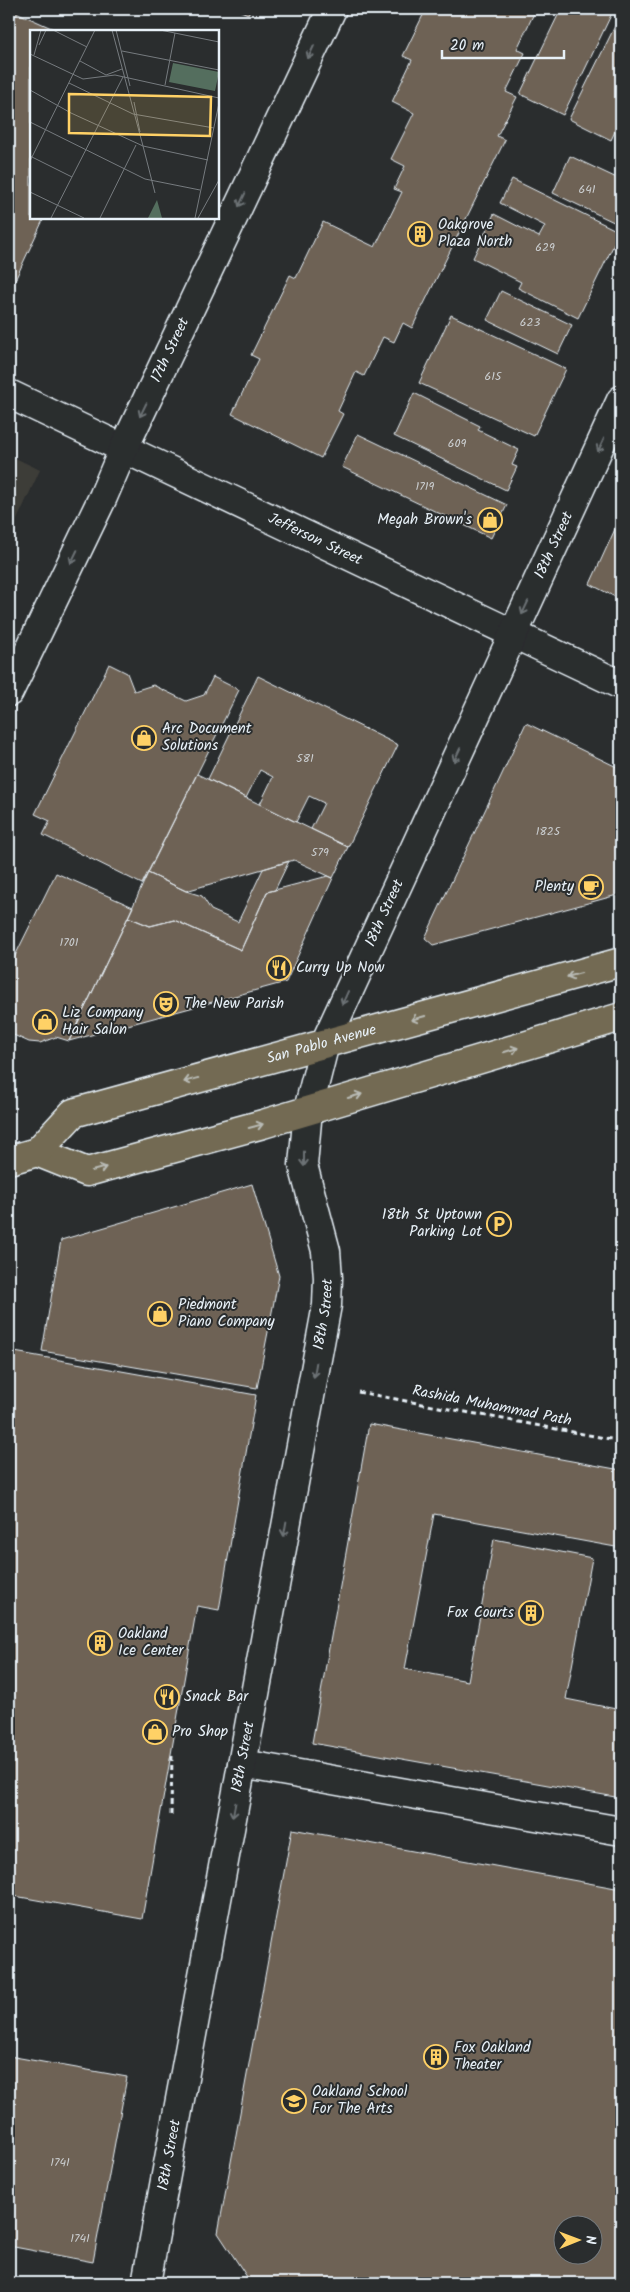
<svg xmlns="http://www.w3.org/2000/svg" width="630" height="2292" viewBox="0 0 630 2292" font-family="Kalam,sans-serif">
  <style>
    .built { fill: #3e3d39 }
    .building { fill: #6e6254; stroke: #e8f1f8; fill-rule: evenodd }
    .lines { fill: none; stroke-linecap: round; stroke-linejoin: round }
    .minor-casing { stroke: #e8f1f8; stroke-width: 31 }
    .major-casing { stroke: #e8f1f8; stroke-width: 31 }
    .path { stroke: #e8f1f8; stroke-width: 3; stroke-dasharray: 5 4; stroke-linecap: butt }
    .minor { stroke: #2a2d2e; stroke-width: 28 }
    .major { stroke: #736b52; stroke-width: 28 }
    .oneway { stroke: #6c7275 }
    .oneway2 { stroke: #b9bbb6 }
    .labels { text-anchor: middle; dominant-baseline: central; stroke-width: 4; stroke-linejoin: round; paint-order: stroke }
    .number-label { font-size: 12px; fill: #cacdcf }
    .poi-label { font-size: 15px; fill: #e8f1f8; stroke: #2a2d2e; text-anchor: start }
    .street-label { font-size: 15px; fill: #e8f1f8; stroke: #2a2d2e }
    .inset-road { fill: none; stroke: #767b7f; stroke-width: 1 }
    .view { fill: #ffd166; fill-opacity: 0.15; stroke: #ffd166; stroke-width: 2.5 }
    .inset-edge { fill: none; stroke: #e8f1f8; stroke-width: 2.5 }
  </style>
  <rect width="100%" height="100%" fill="#2a2d2e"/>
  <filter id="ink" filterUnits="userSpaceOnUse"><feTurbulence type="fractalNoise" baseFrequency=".02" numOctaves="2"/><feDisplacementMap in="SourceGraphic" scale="10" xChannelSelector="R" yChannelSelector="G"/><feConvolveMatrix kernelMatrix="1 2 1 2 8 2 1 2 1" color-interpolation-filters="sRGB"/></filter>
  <g filter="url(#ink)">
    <path class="built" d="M9 455 40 470 9 537Z"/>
    <path class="building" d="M9 9 58 31H31V218H44L9 293Z
      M236 9H251L248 14Z
      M426 9H536L517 49 525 53 506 92 517 97 497 136 505 140 412 328 403 323 394 342 383 337 364 376 356 372 338 411 343 414 321 458 232 414 259 359 251 355 290 275 296 278 323 222 375 247 402 192 394 189 405 166 391 159 414 113 392 102 412 60 403 56Z
      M561 9H614L563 115 520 94Z
      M621 14V119L611 140 569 119Z
      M570 156 621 180 617 194 621 196 620 225 553 193Z
      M512 179 620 232 578 318 518 288 521 282 473 258 494 214 539 237 545 226 500 203Z
      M501 291 572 325 558 354 487 320Z
      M451 315 566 369 534 436 419 383Z
      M414 393 480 426 478 430 519 450 512 465 517 467 506 490 394 436Z
      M358 434 507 505 491 538 342 467Z
      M621 516V600L590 584Z
      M109 664 127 673 134 691 153 685 186 701 204 695 213 677 239 690 142 884 43 835 50 821 35 814Z
      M258 676 398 745 348 847 311 829 324 803 309 796 296 822 260 804 273 777 260 770 246 798 208 779Z
      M526 723 621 769V894L433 945 425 938Z
      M197 774 348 847 333 878 294 860 186 891 148 873Z
      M289 861 275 890 267 892 241 950 174 920 150 926 128 917 148 873 186 891 202 896 211 910 238 922 263 869Z
      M56 873 133 907 69 1041 56 1037 40 1043 29 1042 9 1033V968Z
      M328 876 333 878 286 982 69 1041 128 917 150 926 174 920 241 950 267 892Z
      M252 1184 279 1276 257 1388 42 1351 61 1240Z
      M9 1351 256 1395 219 1610 197 1606 142 1919 9 1895Z
      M369 1424 621 1470V1548L434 1514 405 1669 468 1681 494 1539 592 1558 566 1699 621 1710V1798L312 1743Z
      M292 1829 621 1889V2283H251L218 2233ZM562 2224H592V2254H562Z
      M9 2056 127 2077 93 2262 9 2246Z"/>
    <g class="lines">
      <defs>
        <g id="minor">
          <path id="s1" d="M9 394 621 685"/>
          <path id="s2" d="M9 692 103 497 124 448 332 9"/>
          <path d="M242 1764 621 1831"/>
          <path id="s3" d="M146 2283 327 1305 328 1278 326 1251 303 1165 308 1110 325 1043 621 400"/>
        </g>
        <g id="major">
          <path d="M37 1152 87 1172 263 1124 621 1017"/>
          <path id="s4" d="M9 1160 37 1152 73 1113 621 962"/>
        </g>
      </defs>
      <use href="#minor" class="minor-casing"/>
      <use href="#major" class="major-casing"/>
      <path class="path" d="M358 1392 621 1441
        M171 1815 172 1753"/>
      <use href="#minor" class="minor"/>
      <use href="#major" class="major"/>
    </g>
    <defs><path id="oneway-shaft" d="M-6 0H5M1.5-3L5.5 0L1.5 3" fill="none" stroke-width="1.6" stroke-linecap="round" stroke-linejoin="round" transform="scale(1.25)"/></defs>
    <g class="oneway">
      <use href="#oneway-shaft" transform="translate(311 52) rotate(115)"/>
      <use href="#oneway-shaft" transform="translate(242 200) rotate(115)"/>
      <use href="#oneway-shaft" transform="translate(143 410) rotate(116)"/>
      <use href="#oneway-shaft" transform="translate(601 445) rotate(115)"/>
      <use href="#oneway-shaft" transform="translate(74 557) rotate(116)"/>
      <use href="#oneway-shaft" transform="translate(525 608) rotate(115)"/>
      <use href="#oneway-shaft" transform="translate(457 755) rotate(115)"/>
      <use href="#oneway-shaft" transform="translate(345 998) rotate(114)"/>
      <use href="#oneway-shaft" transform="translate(304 1159) rotate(90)"/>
      <use href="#oneway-shaft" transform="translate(315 1370) rotate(100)"/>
      <use href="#oneway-shaft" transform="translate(285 1529) rotate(100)"/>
      <use href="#oneway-shaft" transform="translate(234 1810) rotate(101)"/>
    </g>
    <g class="oneway2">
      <use href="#oneway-shaft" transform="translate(574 975) rotate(165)"/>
      <use href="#oneway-shaft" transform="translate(418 1018) rotate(165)"/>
      <use href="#oneway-shaft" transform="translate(511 1050) rotate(-17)"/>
      <use href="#oneway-shaft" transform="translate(191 1080) rotate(165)"/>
      <use href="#oneway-shaft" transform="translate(355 1096) rotate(-16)"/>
      <use href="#oneway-shaft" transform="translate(256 1126) rotate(-15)"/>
      <use href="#oneway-shaft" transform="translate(99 1169) rotate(-15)"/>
    </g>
  </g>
  <defs>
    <symbol id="building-ring" viewBox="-11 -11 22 22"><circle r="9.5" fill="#2a2d2e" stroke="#ffd166" stroke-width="1.5"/><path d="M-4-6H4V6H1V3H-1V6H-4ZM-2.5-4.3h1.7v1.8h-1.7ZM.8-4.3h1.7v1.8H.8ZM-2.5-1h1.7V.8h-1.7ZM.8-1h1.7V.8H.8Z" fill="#ffd166"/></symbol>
    <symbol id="shop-ring" viewBox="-11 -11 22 22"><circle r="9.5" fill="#2a2d2e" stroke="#ffd166" stroke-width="1.5"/><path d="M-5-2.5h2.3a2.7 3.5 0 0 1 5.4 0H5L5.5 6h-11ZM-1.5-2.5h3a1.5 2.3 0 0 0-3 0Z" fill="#ffd166"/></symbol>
    <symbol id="cafe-ring" viewBox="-11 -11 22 22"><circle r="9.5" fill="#2a2d2e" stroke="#ffd166" stroke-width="1.5"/><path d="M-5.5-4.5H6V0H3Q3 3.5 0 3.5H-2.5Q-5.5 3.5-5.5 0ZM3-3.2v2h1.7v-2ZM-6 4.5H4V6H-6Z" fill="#ffd166"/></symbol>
    <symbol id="restaurant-ring" viewBox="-11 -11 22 22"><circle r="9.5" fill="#2a2d2e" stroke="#ffd166" stroke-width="1.5"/><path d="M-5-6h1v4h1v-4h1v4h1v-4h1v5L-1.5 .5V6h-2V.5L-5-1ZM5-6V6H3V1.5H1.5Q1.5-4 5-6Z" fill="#ffd166"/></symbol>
    <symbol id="theatre-ring" viewBox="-11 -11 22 22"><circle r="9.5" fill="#2a2d2e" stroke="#ffd166" stroke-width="1.5"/><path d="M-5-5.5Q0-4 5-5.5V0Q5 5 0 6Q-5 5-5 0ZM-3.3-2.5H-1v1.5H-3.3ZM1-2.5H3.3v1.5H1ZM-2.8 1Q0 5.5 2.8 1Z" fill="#ffd166"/></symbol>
    <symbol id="parking-ring" viewBox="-11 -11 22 22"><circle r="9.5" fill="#2a2d2e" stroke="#ffd166" stroke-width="1.5"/><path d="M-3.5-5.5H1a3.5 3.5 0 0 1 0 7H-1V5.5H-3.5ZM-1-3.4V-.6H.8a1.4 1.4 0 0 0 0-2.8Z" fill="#ffd166"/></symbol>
    <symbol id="school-ring" viewBox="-11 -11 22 22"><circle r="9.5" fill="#2a2d2e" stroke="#ffd166" stroke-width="1.5"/><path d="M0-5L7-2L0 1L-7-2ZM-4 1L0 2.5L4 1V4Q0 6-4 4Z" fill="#ffd166"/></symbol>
  </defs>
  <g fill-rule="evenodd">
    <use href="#building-ring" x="406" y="220" width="28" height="28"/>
    <use href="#shop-ring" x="476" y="506" width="28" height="28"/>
    <use href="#shop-ring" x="130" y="724" width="28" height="28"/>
    <use href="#cafe-ring" x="577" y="873" width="28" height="28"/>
    <use href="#restaurant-ring" x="265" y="954" width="28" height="28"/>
    <use href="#theatre-ring" x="152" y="990" width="28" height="28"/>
    <use href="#shop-ring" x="31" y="1008" width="28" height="28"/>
    <use href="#parking-ring" x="485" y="1210" width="28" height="28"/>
    <use href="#shop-ring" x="146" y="1300" width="28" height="28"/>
    <use href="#building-ring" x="517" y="1599" width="28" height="28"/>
    <use href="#building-ring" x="86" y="1629" width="28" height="28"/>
    <use href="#restaurant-ring" x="153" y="1683" width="28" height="28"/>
    <use href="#shop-ring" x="141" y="1718" width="28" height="28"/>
    <use href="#building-ring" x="422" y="2043" width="28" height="28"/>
    <use href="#school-ring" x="280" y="2087" width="28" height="28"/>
  </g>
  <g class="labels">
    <g class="number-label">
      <text x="587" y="189">641</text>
      <text x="545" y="247">629</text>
      <text x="530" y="322">623</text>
      <text x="493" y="376">615</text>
      <text x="457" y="443">609</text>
      <text x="425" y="486">1719</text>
      <text x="305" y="758">581</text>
      <text x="548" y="831">1825</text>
      <text x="320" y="852">579</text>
      <text x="69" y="942">1701</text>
      <text x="60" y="2162">1741</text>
      <text x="80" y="2238">1741</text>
    </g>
    <g class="poi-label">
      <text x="438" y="225">Oakgrove<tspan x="438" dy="17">Plaza North</tspan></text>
      <text x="472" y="520" text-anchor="end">Megah Brown's</text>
      <text x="162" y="729">Arc Document<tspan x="162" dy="17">Solutions</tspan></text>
      <text x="574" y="887" text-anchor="end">Plenty</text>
      <text x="296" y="968">Curry Up Now</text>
      <text x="184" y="1004">The New Parish</text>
      <text x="62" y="1013">Liz Company<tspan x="62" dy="17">Hair Salon</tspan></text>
      <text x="482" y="1215" text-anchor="end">18th St Uptown<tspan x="482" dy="17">Parking Lot</tspan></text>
      <text x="178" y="1305">Piedmont<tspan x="178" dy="17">Piano Company</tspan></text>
      <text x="514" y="1613" text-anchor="end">Fox Courts</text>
      <text x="118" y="1634">Oakland<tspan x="118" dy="17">Ice Center</tspan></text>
      <text x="184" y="1697">Snack Bar</text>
      <text x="172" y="1732">Pro Shop</text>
      <text x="454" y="2048">Fox Oakland<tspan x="454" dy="17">Theater</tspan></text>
      <text x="312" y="2092">Oakland School<tspan x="312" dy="17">For The Arts</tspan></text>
    </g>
    <g class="street-label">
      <text stroke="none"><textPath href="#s2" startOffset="378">17th Street</textPath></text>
      <text stroke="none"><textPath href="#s1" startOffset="339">Jefferson Street</textPath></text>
      <text stroke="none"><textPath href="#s3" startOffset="1810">18th Street</textPath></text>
      <text stroke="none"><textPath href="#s3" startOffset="1405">18th Street</textPath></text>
      <text stroke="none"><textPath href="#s4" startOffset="340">San Pablo Avenue</textPath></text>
      <text stroke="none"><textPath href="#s3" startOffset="985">18th Street</textPath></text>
      <text transform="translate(492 1406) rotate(11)">Rashida Muhammad Path</text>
      <text stroke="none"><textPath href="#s3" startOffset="535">18th Street</textPath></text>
      <text stroke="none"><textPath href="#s3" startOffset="130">18th Street</textPath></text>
    </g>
  </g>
  <g transform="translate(30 30)">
    <rect width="189" height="189" fill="#2a2d2e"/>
    <path d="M143 33 189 42 185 61 139 52ZM127 170 132 188H118Z" fill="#546e5e"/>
    <path class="inset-road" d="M23 0 57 17M82 0 113 116 178 130M86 0 100 56M130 0 189 12M9 15 16 0M92 21 189 40M0 24 53 49 85 45 189 68M4 25 11 0M50 31 76 45M76 45 92 39M39 53 103 84 184 98M135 55 145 3M0 60 41 83 113 116 125 163M104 72 110 102M0 92 115 149 170 160M0 126 42 147M0 131 65 0M0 162 54 188M21 188 93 47M70 188 106 115M165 188 189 73M168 188 189 150"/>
    <path class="view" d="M39 64 181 67 180 106 39 103Z"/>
    <rect width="189" height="189" class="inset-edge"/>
  </g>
  <rect width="630" height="2292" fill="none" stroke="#2a2d2e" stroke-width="30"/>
  <rect x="15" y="15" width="600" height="2262" fill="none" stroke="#e8f1f8" stroke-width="2" filter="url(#ink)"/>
  <g transform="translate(578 2240) rotate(89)"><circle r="24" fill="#2a2d2e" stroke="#767b7f"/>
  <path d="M0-4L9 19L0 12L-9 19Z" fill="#ffd166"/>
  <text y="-8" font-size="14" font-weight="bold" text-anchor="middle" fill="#e8f1f8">N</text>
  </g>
  <path d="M442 50v8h122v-8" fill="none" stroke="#e8f1f8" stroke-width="2.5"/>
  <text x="450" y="50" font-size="15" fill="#e8f1f8" stroke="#2a2d2e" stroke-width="4" paint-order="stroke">20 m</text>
</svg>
